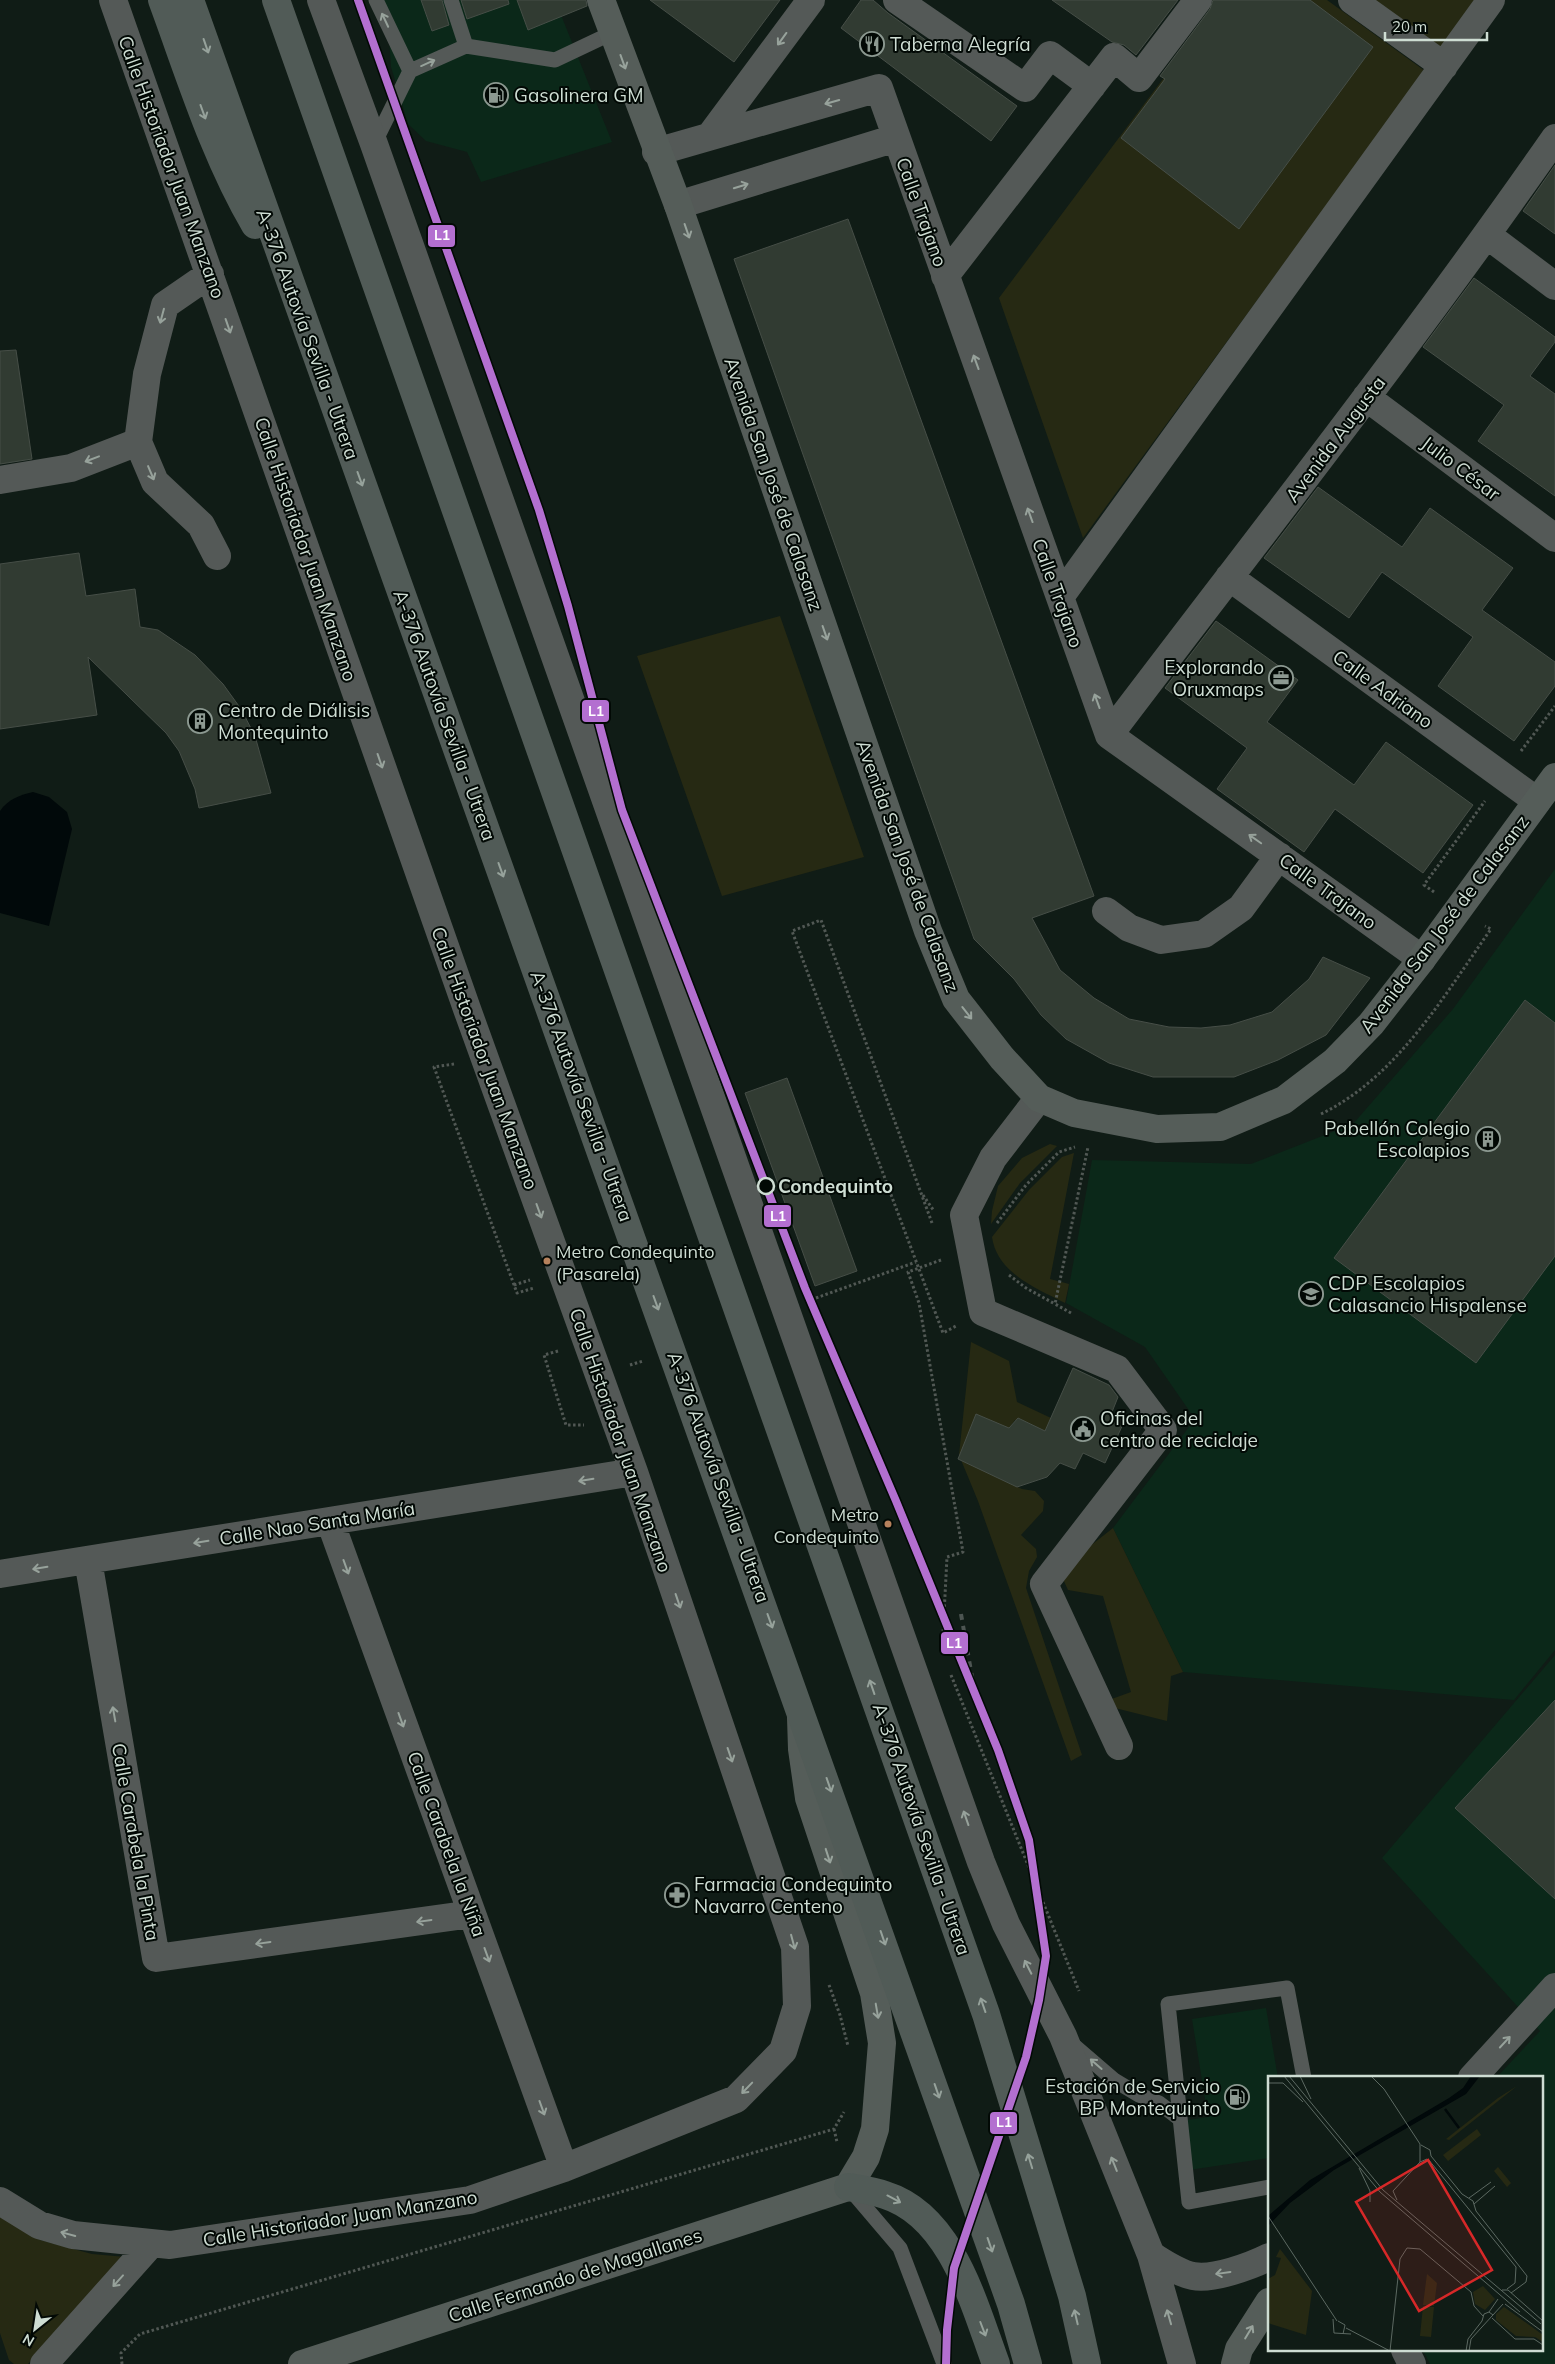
<svg xmlns="http://www.w3.org/2000/svg" width="1555" height="2364" viewBox="0 0 1555 2364" font-family="Mulish,sans-serif">
  <style>
    .built { fill: #0b2819 }
    .green { fill: #262913 }
    .water { fill: #01090a }
    .building { fill: #313b32; stroke: #464e47 }
    .lines { fill: none; stroke-linecap: round; stroke-linejoin: round }
    .path { stroke: #515854; stroke-width: 3; stroke-dasharray: 2.5 2.5; stroke-linecap: butt }
    .lane { stroke: #545957; stroke-width: 15 }
    .street { stroke: #545957; stroke-width: 28 }
    .secondary { stroke: #555d59; stroke-width: 28 }
    .primary { stroke: #515b57; stroke-width: 28 }
    .rail { stroke: #4d5552; stroke-width: 4; stroke-dasharray: 6 6; stroke-linecap: butt }
    .metro-1-casing { stroke: #020905; stroke-width: 11 }
    .metro-1 { stroke: #b36fd0; stroke-width: 8 }
    .oneway { stroke: #97a29b }
    .oneway2 { stroke: #96a29b }
    .oneway3 { stroke: #98a39c }
    .stop-dot { fill: #020905; stroke: #ceddd3; stroke-width: 2.5 }
    .bus-dot { fill: #b6815c; stroke: #020905; stroke-width: 2 }
    .labels { text-anchor: middle; dominant-baseline: central; stroke-width: 4; stroke-linejoin: round; paint-order: stroke }
    .bus-label { font-size: 18px; fill: #ceddd3; stroke: #020905; text-anchor: start }
    .poi-label { font-size: 19px; fill: #ceddd3; stroke: #020905; text-anchor: start }
    .street-label { font-size: 19px; fill: #ceddd3; stroke: #020905 }
    .stop-label { font-size: 19px; font-weight: bold; fill: #ceddd3; stroke: #020905; text-anchor: start }
    .inset-river { fill: none; stroke: #01090a; stroke-width: 2.5 }
    .inset-road { fill: none; stroke: #5c6962; stroke-width: 1 }
    .view { fill: #d62828; fill-opacity: 0.15; stroke: #d62828; stroke-width: 2.5 }
    .inset-edge { fill: none; stroke: #ceddd3; stroke-width: 2.5 }
    .line-badge { stroke: #020905; stroke-width: 2 }
    .badge-label { font-size: 14px; text-anchor: middle; font-weight: bold; fill: #fff }
  </style>
  <rect width="100%" height="100%" fill="#101c16"/>
  <path class="built" d="M376 0H555L612 142 481 182 467 152 426 141 408 124 391 67 389 37Z
    M1555 869V1650L1514 1700 1183 1672 1113 1528 1195 1419 1145 1347 1066 1303 1092 1160 1251 1164 1353 1124 1453 1009Z
    M1555 1655V2364H1430L1423 2350H1541V2078H1496L1540 2031 1382 1858Z
    M1266 2008 1278 2078H1269V2158L1189 2170 1181 2121 1208 2117 1192 2019Z"/>
  <path class="green" d="M1222 0H1327L1425 71 1083 538 999 298Z
    M1370 0H1478L1441 52Z
    M780 616 864 857 722 896 637 656Z
    M1050 1144 1057 1146 1020 1183 991 1224 992 1211 998 1186 1022 1158Z
    M1074 1153 1050 1279 1069 1284 1065 1303C1036 1288 997 1273 992 1237L1029 1190 1062 1157Z
    M971 1342 1009 1361 1017 1402 1051 1418 1045 1431 1024 1421 1015 1420 1009 1428 996 1477 1022 1489 1035 1491 1044 1501 1043 1511 1021 1535 1036 1549 1037 1557 1029 1571 1026 1588 1082 1755 1071 1761 978 1501 959 1455Z
    M1113 1528 1183 1672 1171 1676 1167 1721 1111 1707 1109 1700 1131 1692 1103 1596 1068 1590 1063 1579 1066 1565Z
    M0 2217 40 2240 92 2254 126 2257 28 2364H14L9 2360 0 2333Z"/>
  <path class="water" d="M33 792 49 797 67 812 72 829 49 926 0 913V811C8 799 20 795 33 792Z"/>
  <path class="building" d="M421 0H442L449 25 432 31Z
    M461 0H508L509 4 467 19Z
    M517 0H586L587 6 528 30Z
    M650 0H780L734 62Z
    M861 0H873L888 13 1017 106 991 141 841 28Z
    M1052 0H1178L1136 55 1124 45 1112 42Z
    M1213 0H1310L1373 47 1239 229 1121 138 1165 79 1160 76 1210 9Z
    M1555 165V234L1523 211Z
    M848 219 1094 896 1032 918 1060 970 1094 998 1129 1019 1169 1027 1201 1028 1230 1025 1272 1012 1309 979 1323 957 1370 978 1326 1035 1278 1060 1234 1077H1153L1109 1063 1066 1039 1041 1015 1014 979 974 939 734 259Z
    M1474 278 1555 337V342L1530 376 1555 394V496L1478 441 1504 405 1423 347Z
    M16 350 32 459 0 464V351Z
    M1318 487 1402 547 1430 508 1513 568 1482 610 1555 662V686L1514 741 1438 686 1473 637 1382 572 1349 618 1264 558Z
    M79 553 86 596 135 589 140 627 158 630 195 655 223 684 241 709 255 736 271 793 199 808 195 789 179 751 166 733 88 657 97 715 0 729V564Z
    M1216 621 1298 680 1267 722 1354 785 1386 742 1473 805 1423 873 1335 809 1304 852 1217 789 1247 748 1165 688Z
    M1525 1000 1555 1023V1256L1476 1363 1334 1258Z
    M787 1078 857 1271 815 1286 745 1093Z
    M1073 1368 1109 1385 1118 1397 1112 1412 1124 1422 1105 1463 1083 1453 1075 1469 1060 1463 1047 1477 1017 1487 958 1459 976 1414 1009 1428 1018 1418 1045 1431Z
    M1555 1700V1899L1455 1808Z"/>
  <g class="lines">
    <path class="path" d="M1521 751 1555 706
      M1434 892 1424 885 1485 801
      M454 1064 434 1067 517 1293 534 1288
      M1321 1114C1397 1077 1443 997 1491 929L1485 926
      M923 1195 934 1211
      M932 1223 821 920 792 931 943 1333 956 1326
      M997 1223 1026 1185 1059 1152 1075 1147
      M941 1260 908 1272 919 1303 963 1552 947 1557 942 1653
      M1009 1275 1026 1288 1055 1304
      M514 1285 530 1280
      M816 1298 916 1262
      M1071 1313 1055 1304 1088 1147
      M558 1351 544 1355 566 1425H584
      M630 1365 643 1361
      M951 1675 1079 1991
      M829 1985 840 2015 848 2046
      M834 2129 837 2142
      M122 2364 121 2353 140 2334 834 2129 844 2112"/>
    <path class="lane" d="M376 0 410 71
      M466 46 555 60 612 33
      M374 144 410 71 466 46 451 0
      M1071 2043 1114 2080 1139 2095 1159 2103 1180 2119
      M1269 2187 1189 2202 1168 2004 1287 1988 1304 2078
      M849 2188 900 2248 944 2364"/>
    <path class="street" d="M321 0 374 144 981 1862 1006 1924 1063 2036 1151 2255 1182 2364
      M897 0 1025 88 1050 55 1092 86
      M1352 0 1444 66
      M710 136 811 0
      M656 152 879 88 1109 735 1422 959
      M678 205 896 138
      M1487 235 1555 286
      M210 274 165 305 147 374 138 442 155 482 201 525 217 556
      M945 276 1114 57 1139 78 1198 0
      M1366 397 1555 538
      M0 480 71 468 138 442
      M1229 577 1537 801
      M1060 597 1491 0
      M1109 735C1259 537 1413 342 1555 138
      M1106 911 1129 928 1161 940 1204 934 1241 908 1279 856
      M1039 1098 993 1158 964 1215 983 1312 1117 1369 1163 1430 1044 1584 1119 1746
      M330 1521 564 2168
      M88 1560 156 1958 472 1914
      M0 1574 634 1472
      M1472 2078 1555 1987
      M0 2201 39 2225 73 2235 170 2245 470 2200 564 2168 736 2099 783 2051 797 2006 795 1947 634 1472 467 1009 113 0
      M1151 2255C1164 2263 1178 2273 1193 2276 1213 2280 1251 2266 1269 2257
      M1405 2350 1412 2364
      M44 2364 151 2244"/>
    <path class="secondary" d="M601 0 678 205 928 931 956 999 1002 1058 1039 1098 1074 1113 1157 1129 1220 1127 1284 1100 1335 1061 1371 1024 1422 959 1555 777
      M302 2364 848 2187 866 2157 875 2129 882 2043 874 1993 809 1798 802 1749 801 1717
      M1235 2364 1239 2349 1269 2302"/>
    <path class="primary" d="M162 0C190 76 214 155 255 225
      M190 0C461 769 742 1534 1011 2304L1028 2364
      M276 0 986 2014 1072 2296 1087 2364
      M848 2187C860 2189 873 2191 885 2195 952 2216 974 2305 996 2364"/>
    <path class="rail" d="M961 1614 975 1694"/>
    <defs>
      <path id="metro-1" d="M358 0 539 510 568 606 622 810 805 1288 896 1501 998 1750 1029 1840 1046 1956 1039 2000 1026 2057 954 2268 947 2330 946 2364"/>
    </defs>
    <use href="#metro-1" class="metro-1-casing"/>
    <use href="#metro-1" class="metro-1"/>
  </g>
  <defs><path id="oneway-shaft" d="M-6 0H5M1.5-3L5.5 0L1.5 3" fill="none" stroke-width="1.6" stroke-linecap="round" stroke-linejoin="round" transform="scale(1.25)"/></defs>
  <g class="oneway">
    <use href="#oneway-shaft" transform="translate(385 20) rotate(-115)"/>
    <use href="#oneway-shaft" transform="translate(782 39) rotate(126)"/>
    <use href="#oneway-shaft" transform="translate(428 63) rotate(-24)"/>
    <use href="#oneway-shaft" transform="translate(832 102) rotate(164)"/>
    <use href="#oneway-shaft" transform="translate(741 186) rotate(-17)"/>
    <use href="#oneway-shaft" transform="translate(162 316) rotate(105)"/>
    <use href="#oneway-shaft" transform="translate(228 326) rotate(71)"/>
    <use href="#oneway-shaft" transform="translate(976 362) rotate(-110)"/>
    <use href="#oneway-shaft" transform="translate(92 459) rotate(159)"/>
    <use href="#oneway-shaft" transform="translate(151 473) rotate(67)"/>
    <use href="#oneway-shaft" transform="translate(1030 515) rotate(-110)"/>
    <use href="#oneway-shaft" transform="translate(1097 701) rotate(-110)"/>
    <use href="#oneway-shaft" transform="translate(380 761) rotate(71)"/>
    <use href="#oneway-shaft" transform="translate(1255 839) rotate(-145)"/>
    <use href="#oneway-shaft" transform="translate(539 1211) rotate(70)"/>
    <use href="#oneway-shaft" transform="translate(586 1480) rotate(171)"/>
    <use href="#oneway-shaft" transform="translate(201 1542) rotate(171)"/>
    <use href="#oneway-shaft" transform="translate(346 1567) rotate(70)"/>
    <use href="#oneway-shaft" transform="translate(40 1568) rotate(171)"/>
    <use href="#oneway-shaft" transform="translate(678 1601) rotate(71)"/>
    <use href="#oneway-shaft" transform="translate(114 1714) rotate(-100)"/>
    <use href="#oneway-shaft" transform="translate(401 1720) rotate(70)"/>
    <use href="#oneway-shaft" transform="translate(730 1755) rotate(71)"/>
    <use href="#oneway-shaft" transform="translate(966 1818) rotate(-109)"/>
    <use href="#oneway-shaft" transform="translate(424 1921) rotate(172)"/>
    <use href="#oneway-shaft" transform="translate(793 1942) rotate(75)"/>
    <use href="#oneway-shaft" transform="translate(263 1943) rotate(172)"/>
    <use href="#oneway-shaft" transform="translate(487 1955) rotate(70)"/>
    <use href="#oneway-shaft" transform="translate(1028 1967) rotate(-117)"/>
    <use href="#oneway-shaft" transform="translate(1505 2042) rotate(-47)"/>
    <use href="#oneway-shaft" transform="translate(1096 2064) rotate(-139)"/>
    <use href="#oneway-shaft" transform="translate(747 2088) rotate(134)"/>
    <use href="#oneway-shaft" transform="translate(542 2108) rotate(70)"/>
    <use href="#oneway-shaft" transform="translate(1114 2164) rotate(-112)"/>
    <use href="#oneway-shaft" transform="translate(68 2234) rotate(-165)"/>
    <use href="#oneway-shaft" transform="translate(1223 2273) rotate(172)"/>
    <use href="#oneway-shaft" transform="translate(118 2281) rotate(132)"/>
    <use href="#oneway-shaft" transform="translate(1169 2317) rotate(-106)"/>
  </g>
  <g class="oneway2">
    <use href="#oneway-shaft" transform="translate(206 46) rotate(71)"/>
    <use href="#oneway-shaft" transform="translate(203 112) rotate(70)"/>
    <use href="#oneway-shaft" transform="translate(360 479) rotate(70)"/>
    <use href="#oneway-shaft" transform="translate(501 870) rotate(70)"/>
    <use href="#oneway-shaft" transform="translate(656 1303) rotate(70)"/>
    <use href="#oneway-shaft" transform="translate(770 1621) rotate(70)"/>
    <use href="#oneway-shaft" transform="translate(872 1687) rotate(-109)"/>
    <use href="#oneway-shaft" transform="translate(829 1785) rotate(71)"/>
    <use href="#oneway-shaft" transform="translate(883 1938) rotate(71)"/>
    <use href="#oneway-shaft" transform="translate(983 2005) rotate(-109)"/>
    <use href="#oneway-shaft" transform="translate(937 2091) rotate(71)"/>
    <use href="#oneway-shaft" transform="translate(1030 2161) rotate(-107)"/>
    <use href="#oneway-shaft" transform="translate(894 2199) rotate(28)"/>
    <use href="#oneway-shaft" transform="translate(990 2245) rotate(71)"/>
    <use href="#oneway-shaft" transform="translate(1076 2317) rotate(-103)"/>
    <use href="#oneway-shaft" transform="translate(983 2329) rotate(69)"/>
  </g>
  <g class="oneway3">
    <use href="#oneway-shaft" transform="translate(623 62) rotate(70)"/>
    <use href="#oneway-shaft" transform="translate(687 231) rotate(71)"/>
    <use href="#oneway-shaft" transform="translate(825 633) rotate(71)"/>
    <use href="#oneway-shaft" transform="translate(967 1013) rotate(52)"/>
    <use href="#oneway-shaft" transform="translate(828 1856) rotate(72)"/>
    <use href="#oneway-shaft" transform="translate(877 2011) rotate(80)"/>
    <use href="#oneway-shaft" transform="translate(1249 2332) rotate(-59)"/>
  </g>
  <defs>
    <symbol id="restaurant-ring" viewBox="-11 -11 22 22"><circle r="9.5" fill="#020905" stroke="#8c9991" stroke-width="1.5"/><path d="M-5-6h1v4h1v-4h1v4h1v-4h1v5L-1.5 .5V6h-2V.5L-5-1ZM5-6V6H3V1.5H1.5Q1.5-4 5-6Z" fill="#8c9991"/></symbol>
    <symbol id="fuel-ring" viewBox="-11 -11 22 22"><circle r="9.5" fill="#020905" stroke="#8c9991" stroke-width="1.5"/><path d="M-5.5-6h7V0h2V4h1.3V-2.5L3-4.5l.8-.8L6-3V5H2.5V1h-1V6h-7ZM-4.2-4.7v3.2H.2V-4.7Z" fill="#8c9991"/></symbol>
    <symbol id="office-ring" viewBox="-11 -11 22 22"><circle r="9.5" fill="#020905" stroke="#8c9991" stroke-width="1.5"/><path d="M-6-3h4V-5.5h4V-3h4V5H-6ZM-1-4.5V-3h2v-1.5ZM-6 0V1H6V0Z" fill="#8c9991"/></symbol>
    <symbol id="building-ring" viewBox="-11 -11 22 22"><circle r="9.5" fill="#020905" stroke="#8c9991" stroke-width="1.5"/><path d="M-4-6H4V6H1V3H-1V6H-4ZM-2.5-4.3h1.7v1.8h-1.7ZM.8-4.3h1.7v1.8H.8ZM-2.5-1h1.7V.8h-1.7ZM.8-1h1.7V.8H.8Z" fill="#8c9991"/></symbol>
    <symbol id="school-ring" viewBox="-11 -11 22 22"><circle r="9.5" fill="#020905" stroke="#8c9991" stroke-width="1.5"/><path d="M0-5L7-2L0 1L-7-2ZM-4 1L0 2.5L4 1V4Q0 6-4 4Z" fill="#8c9991"/></symbol>
    <symbol id="civic-ring" viewBox="-11 -11 22 22"><circle r="9.5" fill="#020905" stroke="#8c9991" stroke-width="1.5"/><path d="M-.6-6.5H3V-4.5H.6V-3L4-1V1h2V6H-6V1h2V-1L-.6-3ZM-1.2 2.5V6h2.4V2.5Z" fill="#8c9991"/></symbol>
    <symbol id="pharmacy-ring" viewBox="-11 -11 22 22"><circle r="9.5" fill="#020905" stroke="#8c9991" stroke-width="1.5"/><path d="M-2-6h4v4h4v4h-4v4h-4v-4h-4v-4h4Z" fill="#8c9991"/></symbol>
  </defs>
  <g fill-rule="evenodd">
    <use href="#restaurant-ring" x="858" y="30" width="28" height="28"/>
    <use href="#fuel-ring" x="482" y="81" width="28" height="28"/>
    <use href="#office-ring" x="1267" y="664" width="28" height="28"/>
    <use href="#building-ring" x="186" y="707" width="28" height="28"/>
    <use href="#building-ring" x="1474" y="1125" width="28" height="28"/>
    <use href="#school-ring" x="1297" y="1280" width="28" height="28"/>
    <use href="#civic-ring" x="1069" y="1415" width="28" height="28"/>
    <use href="#pharmacy-ring" x="663" y="1881" width="28" height="28"/>
    <use href="#fuel-ring" x="1223" y="2083" width="28" height="28"/>
  </g>
  <circle class="stop-dot" cx="766" cy="1186" r="8"/>
  <g class="bus-dot">
    <circle cx="547" cy="1261" r="4.5"/>
    <circle cx="888" cy="1524" r="4.5"/>
  </g>
  <g class="labels">
    <g class="bus-label">
      <text x="556" y="1251">Metro Condequinto<tspan x="556" dy="22">(Pasarela)</tspan></text>
      <text x="879" y="1514" text-anchor="end">Metro<tspan x="879" dy="22">Condequinto</tspan></text>
    </g>
    <g class="poi-label">
      <text x="890" y="44">Taberna Alegría</text>
      <text x="514" y="95">Gasolinera GM</text>
      <text x="1264" y="667" text-anchor="end">Explorando<tspan x="1264" dy="22">Oruxmaps</tspan></text>
      <text x="218" y="710">Centro de Diálisis<tspan x="218" dy="22">Montequinto</tspan></text>
      <text x="1470" y="1128" text-anchor="end">Pabellón Colegio<tspan x="1470" dy="22">Escolapios</tspan></text>
      <text x="1328" y="1283">CDP Escolapios<tspan x="1328" dy="22">Calasancio Hispalense</tspan></text>
      <text x="1100" y="1418">Oficinas del<tspan x="1100" dy="22">centro de reciclaje</tspan></text>
      <text x="694" y="1884">Farmacia Condequinto<tspan x="694" dy="22">Navarro Centeno</tspan></text>
      <text x="1220" y="2086" text-anchor="end">Estación de Servicio<tspan x="1220" dy="22">BP Montequinto</tspan></text>
    </g>
    <g class="street-label">
      <text transform="translate(172 167) rotate(70)">Calle Historiador Juan Manzano</text>
      <text transform="translate(922 212) rotate(70)">Calle Trajano</text>
      <text transform="translate(308 334) rotate(70)">A-376 Autovía Sevilla - Utrera</text>
      <text transform="translate(1335 439) rotate(-53)">Avenida Augusta</text>
      <text transform="translate(1461 468) rotate(37)">Julio César</text>
      <text transform="translate(774 484) rotate(71)">Avenida San José de Calasanz</text>
      <text transform="translate(306 549) rotate(71)">Calle Historiador Juan Manzano</text>
      <text transform="translate(1058 593) rotate(70)">Calle Trajano</text>
      <text transform="translate(1383 689) rotate(36)">Calle Adriano</text>
      <text transform="translate(445 715) rotate(70)">A-376 Autovía Sevilla - Utrera</text>
      <text transform="translate(908 866) rotate(70)">Avenida San José de Calasanz</text>
      <text transform="translate(1328 891) rotate(36)">Calle Trajano</text>
      <text transform="translate(1444 924) rotate(-53)">Avenida San José de Calasanz</text>
      <text transform="translate(485 1058) rotate(70)">Calle Historiador Juan Manzano</text>
      <text transform="translate(582 1096) rotate(70)">A-376 Autovía Sevilla - Utrera</text>
      <text transform="translate(621 1440) rotate(71)">Calle Historiador Juan Manzano</text>
      <text transform="translate(719 1477) rotate(70)">A-376 Autovía Sevilla - Utrera</text>
      <text transform="translate(317 1523) rotate(-9)">Calle Nao Santa María</text>
      <text transform="translate(922 1829) rotate(71)">A-376 Autovía Sevilla - Utrera</text>
      <text transform="translate(136 1842) rotate(80)">Calle Carabela la Pinta</text>
      <text transform="translate(447 1844) rotate(70)">Calle Carabela la Niña</text>
      <text transform="translate(340 2218) rotate(-9)">Calle Historiador Juan Manzano</text>
      <text transform="translate(575 2275) rotate(-18)">Calle Fernando de Magallanes</text>
    </g>
    <g class="stop-label">
      <text x="778" y="1186">Condequinto</text>
    </g>
  </g>
  <g transform="translate(1268 2076)">
    <rect width="275" height="275" fill="#101c16"/>
    <path d="M249 10 181 64 178 63 230 22ZM209 53 213 59 180 85 175 79ZM230 91 243 107 239 111 226 95ZM12 173 44 215 38 259 0 247V203L7 199 13 182 8 181ZM159 198 169 207 166 230 155 229ZM215 210 227 223 217 234 207 228 205 216ZM155 230 166 231 163 261 152 260ZM236 231 275 259V266L267 261 248 260 228 244V238Z" fill="#262913"/>
    <path d="M203 0H212L198 18 66 94 22 127 0 150V140L42 104 181 22 195 12Z" fill="#01090a"/>
    <path class="inset-river" d="M177 33 191 52"/>
    <path class="inset-road" d="M16 0 112 116 252 236M21 0 115 114 273 248M32 0 43 23M103 0 116 13 152 68V86M0 7H15L35 26M153 69 162 74 163 80M163 80 194 118 205 125 208 135 259 200 258 206 243 217M160 83 248 191 247 207 239 213M91 92 102 115V126M201 122 223 106M129 124 125 115 152 86 159 83M206 128 227 110M0 140 69 245M234 214H240L275 245M237 228 275 256M221 236 230 223M224 242 247 263H266L275 269M65 243 66 257 83 258M70 245 77 249 75 258M78 252 122 275M122 275 132 183 139 172 152 173 203 216 206 230 215 240M198 275 200 263 214 245 216 238 221 236 225 239M201 275 203 263 235 228"/>
    <path class="view" d="M160 84 224 194 151 235 88 126Z"/>
    <rect width="275" height="275" class="inset-edge"/>
  </g>
  <g class="line-badge">
    <rect x="427" y="224" width="29" height="24" rx="5" fill="#b36fd0"/>
    <rect x="581" y="699" width="29" height="24" rx="5" fill="#b36fd0"/>
    <rect x="763" y="1204" width="29" height="24" rx="5" fill="#b36fd0"/>
    <rect x="940" y="1631" width="29" height="24" rx="5" fill="#b36fd0"/>
    <rect x="989" y="2111" width="29" height="24" rx="5" fill="#b36fd0"/>
  </g>
  <g class="badge-label">
    <text x="442" y="240">L1</text>
    <text x="596" y="716">L1</text>
    <text x="778" y="1221">L1</text>
    <text x="954" y="1648">L1</text>
    <text x="1004" y="2127">L1</text>
  </g>
  <g transform="translate(35 2329) rotate(210)" stroke="#020905" stroke-width="4" paint-order="stroke">
  <path d="M0-4L9 19L0 12L-9 19Z" fill="#ceddd3"/>
  <text y="-8" font-size="14" font-weight="bold" text-anchor="middle" fill="#ceddd3">N</text>
  </g>
  <path d="M1385 32v8h102v-8" fill="none" stroke="#ceddd3" stroke-width="2.5"/>
  <text x="1392" y="32" font-size="15" fill="#ceddd3" stroke="#020905" stroke-width="4" paint-order="stroke">20 m</text>
</svg>
